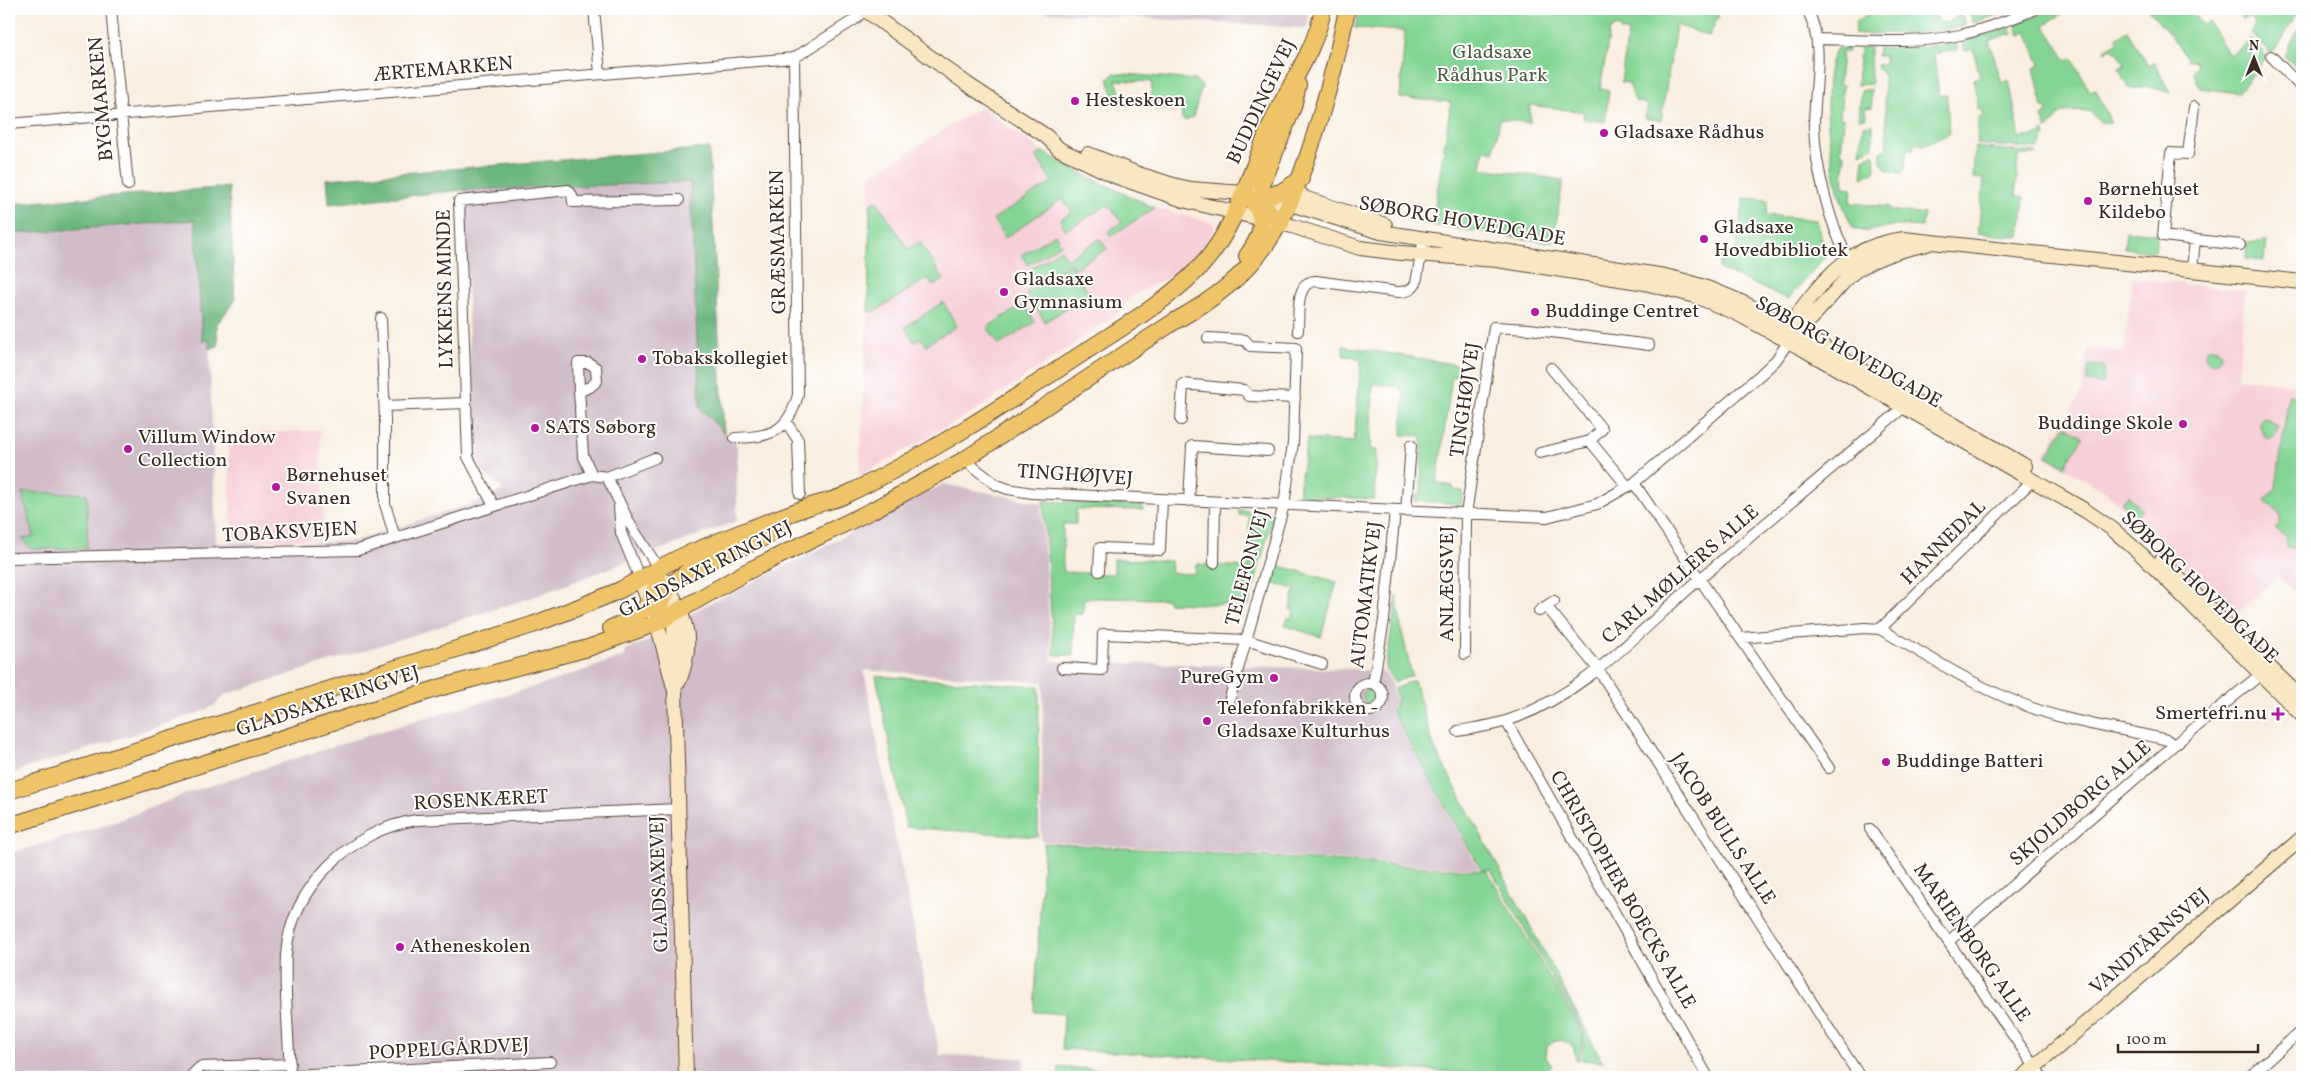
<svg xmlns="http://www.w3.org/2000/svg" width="2311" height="1086" viewBox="0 0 2311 1086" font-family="Vollkorn,serif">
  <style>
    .built { fill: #f6cfd7 }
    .industrial { fill: #d1bdc9 }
    .green { fill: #84d595; stroke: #60805a }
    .forest { fill: #6bb67e; stroke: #53704e }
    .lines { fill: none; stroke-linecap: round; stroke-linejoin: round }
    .street-casing { stroke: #58473b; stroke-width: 12 }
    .secondary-casing { stroke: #58473b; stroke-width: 16 }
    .primary-casing { stroke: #58473b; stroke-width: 18 }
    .street { stroke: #fff; stroke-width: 10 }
    .secondary { stroke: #f9e7c3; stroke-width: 14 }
    .primary { stroke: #efc469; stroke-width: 16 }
    .poi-dot { fill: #b5179e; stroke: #fff; stroke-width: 2 }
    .labels { text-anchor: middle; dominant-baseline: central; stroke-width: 4; stroke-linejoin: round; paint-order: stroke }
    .park-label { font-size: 20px; fill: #515d42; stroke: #fff }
    .street-label { font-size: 20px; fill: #3b2a1e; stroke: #fff }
    .poi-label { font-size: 20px; fill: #3b2a1e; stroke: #fff; text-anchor: start }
  </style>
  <rect width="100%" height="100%" fill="#fff"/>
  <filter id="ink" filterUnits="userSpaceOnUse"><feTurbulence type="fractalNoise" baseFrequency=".02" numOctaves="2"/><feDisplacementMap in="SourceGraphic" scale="10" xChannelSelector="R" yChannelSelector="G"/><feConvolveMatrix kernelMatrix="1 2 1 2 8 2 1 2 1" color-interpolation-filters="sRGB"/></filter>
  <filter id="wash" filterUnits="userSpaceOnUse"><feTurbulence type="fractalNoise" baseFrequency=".0096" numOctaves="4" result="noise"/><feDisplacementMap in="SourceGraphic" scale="20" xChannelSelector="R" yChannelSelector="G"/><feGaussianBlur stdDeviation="1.12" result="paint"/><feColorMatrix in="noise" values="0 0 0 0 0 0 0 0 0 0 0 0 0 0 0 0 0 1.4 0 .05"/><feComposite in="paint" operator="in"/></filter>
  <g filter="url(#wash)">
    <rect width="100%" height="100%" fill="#f9eedf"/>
    <path class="built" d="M981 107 1043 152 1155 208 1212 223 1214 226V230L1200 251 1178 273 1135 294 1126 302 1119 313 975 411 859 476 868 305 870 176Z
      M2132 278 2245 291 2238 378 2302 386V598L2277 576 2235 617 2116 501 2107 495 2108 493 2044 455 2082 392 2087 349 2124 352Z
      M320 430 324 540 232 541 228 435Z"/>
    <path class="industrial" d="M1042 9H1310L1307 28 1042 12Z
      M690 182 700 408 724 433 735 438 737 449V521L533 597 224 695 214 706 196 714 9 774V234L195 220 202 340H209L216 543 355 541 480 501 504 490 484 473 473 455 464 190Z
      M943 484 1041 503 1052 661 1353 669 1384 672 1391 682 1395 699 1391 711 1479 869 1041 841 1043 682 864 670 894 832 940 1055 1024 1058 1023 1077H9V854L115 822 190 792 382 731 550 682 625 656 626 650 647 641 702 607 824 547Z"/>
    <path class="green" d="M1359 9H1630L1638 16C1662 5 1694 5 1719 15L1709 36 1676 25 1661 121 1645 118 1648 105 1635 101 1629 83 1621 82 1628 31H1620V28L1616 26 1610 30 1600 89 1609 90 1605 122 1583 119 1584 112 1530 105V123L1500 119 1494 152 1484 150 1481 168 1563 180 1553 243 1432 225 1451 102 1400 98 1405 31 1355 28Z
      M1877 9H1932L1940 22 1948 23 1961 14 1965 23 1964 26C1929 34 1892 33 1855 34L1856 21Z
      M1968 9H2015L1973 23Z
      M2054 9H2063L2065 12 2044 25 2067 61 2072 58 2090 92 2096 90 2111 123 2100 122 2090 111 2062 112 2047 130 2042 117 2048 110 2043 107 2034 68 2040 65 2027 32 2019 35 2016 24Z
      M2147 9H2191L2203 25 2209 22 2229 55 2244 46 2251 38 2267 57 2238 93 2200 88 2193 71 2197 65 2194 60 2188 61 2179 45Z
      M2234 9H2278L2282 15 2292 9H2299L2279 45 2271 54 2250 32 2256 25 2251 17 2242 19Z
      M2302 22V72L2284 56Z
      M2009 28 2013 34 2009 35 2008 34 1989 41 2002 83 2009 80 2020 138 2038 135 2044 130 2046 135 2038 149 1977 144 1978 118 1983 117V110L1977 109V95L1973 79 1980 77 1973 49 1965 51 1963 41Z
      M2127 31 2148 65 2154 62 2170 93 2148 86 2131 89 2127 87 2119 68 2125 64 2112 48 2105 52 2104 50 2119 42 2116 38Z
      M1956 43 1958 50 1934 54 1939 95H1947L1949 134 1923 146 1922 144H1914L1913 151 1907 150 1905 169 1901 173 1887 170 1881 162V152L1887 148 1884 75 1878 69 1877 65 1885 64V56H1877L1878 48 1924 47Z
      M1860 47H1870L1871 84 1857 85Z
      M1837 48H1849L1847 52H1842L1839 84 1843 85 1840 118 1844 119 1841 153 1845 154 1843 187 1852 188 1851 203 1889 207V210L1924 214 1922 227C1910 226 1899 225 1887 227 1871 229 1870 235 1853 228 1849 219 1844 209 1841 200 1830 168 1818 75 1837 48Z
      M1114 73 1195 80 1202 86 1193 117 1186 121 1182 119 1181 111 1154 109 1151 103 1152 82 1116 80 1123 101 1120 105 1116 103 1108 79Z
      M1871 89 1872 107 1865 108 1866 118 1859 119 1861 91Z
      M1873 124V147L1860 153 1863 125Z
      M1975 147 2036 153V155H2018L2016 196 2024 197 2020 237 1978 233 1984 179 1973 178Z
      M1043 152 1086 176 1155 208 1111 236 1108 232 1122 222 1108 205 1066 230 1060 220 1072 212 1062 199 1005 238 993 219 1052 182 1036 156Z
      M1874 153 1875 171 1862 178 1864 159Z
      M1744 198 1768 200 1766 215 1817 220 1826 256 1788 299 1719 269 1721 255 1735 254Z
      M877 201 908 249 920 242 944 280 933 286 928 278 874 312 868 311 870 204Z
      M2126 231 2157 234 2155 252 2124 248Z
      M1055 234 1061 244 1028 265 1021 255Z
      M1100 239 1107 249 1074 269 1070 263 1039 283 1031 269 1061 249 1067 259Z
      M2266 241 2264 261 2246 259 2247 243Z
      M1070 265 1089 294 1045 322 1026 293Z
      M943 302 957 326 926 345 921 338 914 342 905 327Z
      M1024 304 1035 322 999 345 987 327Z
      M1343 346 1459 365 1458 377 1452 376 1437 483 1453 486V490L1463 491 1461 504 1415 501V496L1421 494 1422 436 1402 435 1404 394 1400 387 1373 384 1370 449 1377 450 1374 499 1298 496 1307 439 1354 442 1361 360 1343 355Z
      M2205 355a8 8 0 1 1 16 0a8 8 0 1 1-16 0Z
      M2089 365 2104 366 2103 384 2087 382Z
      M2289 394 2302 395V549L2286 547 2287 537 2275 528 2280 523V514L2265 500 2276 488Z
      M2267 418 2278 427 2273 438 2270 439 2266 438 2260 426 2261 419Z
      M2065 426 2083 437 2065 466 2047 456Z
      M22 492 87 494V548L31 549 22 539 34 536Z
      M2128 495 2142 510 2135 517 2121 502Z
      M1043 501 1143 506V510L1076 509V524H1063V572L1114 574V559L1171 561 1172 573 1195 574 1196 564 1249 567V516L1239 515V510L1271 512 1273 515 1249 605 1168 603V599L1084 598 1083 614H1074L1073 655H1054Z
      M1277 565 1337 582 1321 637 1285 626 1288 617 1291 619 1294 611 1290 609 1295 589 1272 583Z
      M1397 596 1401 628 1412 676 1394 682 1385 669Z
      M876 676 1039 686 1038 837 906 827Z
      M1414 680 1434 747 1603 1062 1582 1060 1584 1033 1491 870H1482L1480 868 1392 711 1397 698 1394 689Z
      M1363 696a8 8 0 1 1 16 0a8 8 0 1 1-16 0Z
      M1044 843 1487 871 1583 1034 1579 1060H1576L1573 1046C1564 1039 1556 1038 1547 1047L1546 1056 1552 1066 1540 1077 1062 1049 1064 1014 1034 1012Z
      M1059 1067 1234 1077H1058Z"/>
    <path class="forest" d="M709 148 724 433 700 408 690 182 464 190 329 204 327 179Z
      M229 187 235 301 217 324 218 346 209 349V340L202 341 195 220 9 234V204Z"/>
  </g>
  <g filter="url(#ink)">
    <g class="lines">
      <defs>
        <path id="street" d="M111 9 128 185
          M594 9 600 74
          M1807 9C1826 45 1814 87 1814 126 1815 167 1830 229 1852 265
          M1817 39C1864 40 1914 45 1960 35 1986 29 2012 19 2036 9
          M2271 56 2302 88
          M2194 107 2188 154 2171 153 2163 236 2240 245
          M9 124 794 58 854 20 865 10
          M2192 270 2195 240
          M381 318 385 420V504L395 538
          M1298 331C1299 315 1295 281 1316 281L1397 292C1405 292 1412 291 1416 283L1424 238
          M1208 338 1245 340 1250 346 1296 348 1293 443 1284 505 1230 698
          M1551 368 1602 429 1590 441
          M579 391 578 363H589L596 368 597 381 590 387 579 391 580 405
          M385 406 466 403
          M580 409 583 455 592 475
          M1181 420 1183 384 1244 390 1249 396 1295 398
          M787 423 798 440 800 494
          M735 438C771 437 788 432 798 395L794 58
          M1540 453 1590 441 1628 487
          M964 460 997 485 1008 489 1032 493 1547 517 1597 504 1634 483 1760 375 1776 360 1789 341
          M607 477 655 458
          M1634 483 1829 768
          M1189 501 1192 446 1268 451
          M494 506 468 457 459 201 568 190 572 195 573 202 679 200
          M619 507 621 533 640 579
          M1406 511 1411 445
          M9 558 358 550 592 475 607 477 630 524 659 569
          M1214 563 1215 502
          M1099 571 1100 548 1160 550 1162 499
          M1546 606 1598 669 1860 1077
          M1539 611 1554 601
          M1880 629 2032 481
          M1740 638 1865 628 1880 629C1927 655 1971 685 2022 704 2069 723 2119 728 2167 740L2174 745
          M1465 654 1466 514 1494 327 1529 329 1649 345
          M1062 668 1102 670 1103 634 1246 640 1322 664
          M1355 697a14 14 0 1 1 28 0a14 14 0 1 1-28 0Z
          M1373 684 1384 620 1395 511
          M1506 721 1708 1077
          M1458 731C1474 728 1491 726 1506 721 1584 696 1641 629 1701 578 1769 521 1837 464 1904 407
          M1870 829 2042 1077
          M1949 941 2174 745 2260 675
          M290 1075 550 1062
          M190 1077 200 1067 290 1064
          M290 1077C289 1037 284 996 286 955 290 888 352 829 417 820L678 809
          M2249 1077 2302 1030"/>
        <path id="secondary" d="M864 9 967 84 1046 136 1059 149 1117 177 1183 200 1292 226 1360 248 1401 253 1497 260 1645 283 1696 296 1738 314 1803 349 2086 511 2111 528 2142 555 2302 715
          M1088 154 1138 174 1173 185 1191 189 1243 193 1291 204 1381 232 1665 276C1740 292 1803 335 1868 374 1920 406 1973 435 2025 466
          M1297 190 1304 198 1385 225
          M1791 331C1810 327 1837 285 1855 271 1877 256 1901 250 1927 244
          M1791 336C1795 329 1795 322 1798 315 1802 307 1809 299 1814 293 1838 263 1865 243 1904 239L2302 282
          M2161 561 2302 699
          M640 579 657 623 675 691 686 1077
          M665 581C685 618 696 639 679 681
          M665 606 674 625 676 672
          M2023 1077 2302 838"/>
        <path id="primary" d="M1254 200 1281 192 1301 179
          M1281 223C1268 213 1261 202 1262 185L1293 107 1298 85
          M1247 256C1260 238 1268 220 1252 201
          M657 623C659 559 741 557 782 527
          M611 628C643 617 655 603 659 569
          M9 791 532 625C561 614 591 603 620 590 643 578 665 563 690 553 729 537 768 521 808 507 819 503 832 501 843 496 927 456 1006 404 1083 353 1124 326 1168 301 1202 265 1240 223 1251 164 1276 114 1293 79 1316 48 1323 9
          M9 826 442 687 588 648 657 623 746 572 873 510 964 460 1175 321C1262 273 1286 225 1315 134 1328 92 1339 52 1347 9"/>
      </defs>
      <use href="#street" class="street-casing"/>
      <use href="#secondary" class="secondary-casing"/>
      <use href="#primary" class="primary-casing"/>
      <use href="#street" class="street"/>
      <use href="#secondary" class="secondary"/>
      <use href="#primary" class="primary"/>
    </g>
  </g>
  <g class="poi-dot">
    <circle cx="1075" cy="101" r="5"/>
    <circle cx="1604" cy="133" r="5"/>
    <circle cx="2088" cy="201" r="5"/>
    <circle cx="1704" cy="239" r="5"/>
    <circle cx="1004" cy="292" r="5"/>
    <circle cx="1535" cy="312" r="5"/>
    <circle cx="642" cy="359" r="5"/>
    <circle cx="2183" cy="424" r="5"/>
    <circle cx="535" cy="428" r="5"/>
    <circle cx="128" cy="449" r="5"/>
    <circle cx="276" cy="487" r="5"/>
    <circle cx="1274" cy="678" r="5"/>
    <path d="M2275.5 706.5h5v5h5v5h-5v5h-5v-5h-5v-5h5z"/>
    <circle cx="1207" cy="721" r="5"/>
    <circle cx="1886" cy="762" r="5"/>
    <circle cx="400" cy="947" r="5"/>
  </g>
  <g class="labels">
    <g class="park-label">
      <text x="1492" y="53">Gladsaxe<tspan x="1492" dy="23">Rådhus Park</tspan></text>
    </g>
    <g class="street-label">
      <text transform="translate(443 70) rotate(-5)">ÆRTEMARKEN</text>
      <text transform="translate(102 99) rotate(-95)">BYGMARKEN</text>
      <text transform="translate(1262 102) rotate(-65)">BUDDINGEVEJ</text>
      <text transform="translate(1462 222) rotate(10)">SØBORG HOVEDGADE</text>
      <text transform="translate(779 242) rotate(-91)">GRÆSMARKEN</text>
      <text transform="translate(446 289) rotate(-91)">LYKKENS MINDE</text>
      <text transform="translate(1848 353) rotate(29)">SØBORG HOVEDGADE</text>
      <text transform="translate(1466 400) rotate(-82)">TINGHØJVEJ</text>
      <text transform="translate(1075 476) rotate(4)">TINGHØJVEJ</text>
      <text transform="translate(290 533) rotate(-3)">TOBAKSVEJEN</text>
      <text transform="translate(1944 543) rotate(-45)">HANNEDAL</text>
      <text transform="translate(1248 568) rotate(-75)">TELEFONVEJ</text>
      <text transform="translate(706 570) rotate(-27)">GLADSAXE RINGVEJ</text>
      <text transform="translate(1681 575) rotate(-41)">CARL MØLLERS ALLE</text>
      <text transform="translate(1448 584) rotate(-90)">ANLÆGSVEJ</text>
      <text transform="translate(2199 588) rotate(44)">SØBORG HOVEDGADE</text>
      <text transform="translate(1367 595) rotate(-83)">AUTOMATIKVEJ</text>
      <text transform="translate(328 702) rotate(-18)">GLADSAXE RINGVEJ</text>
      <text transform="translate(481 801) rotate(-3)">ROSENKÆRET</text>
      <text transform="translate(2081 804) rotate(-41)">SKJOLDBORG ALLE</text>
      <text transform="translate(1722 829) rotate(57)">JACOB BULLS ALLE</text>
      <text transform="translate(660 884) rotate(-92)">GLADSAXEVEJ</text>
      <text transform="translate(1622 890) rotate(60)">CHRISTOPHER BOECKS ALLE</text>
      <text transform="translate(2150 942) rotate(-41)">VANDTÅRNSVEJ</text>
      <text transform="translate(1971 943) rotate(55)">MARIENBORG ALLE</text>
      <text transform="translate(449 1050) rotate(-3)">POPPELGÅRDVEJ</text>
    </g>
    <g class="poi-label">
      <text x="1085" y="101">Hesteskoen</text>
      <text x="1614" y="133">Gladsaxe Rådhus</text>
      <text x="2098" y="190">Børnehuset<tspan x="2098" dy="23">Kildebo</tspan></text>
      <text x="1714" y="228">Gladsaxe<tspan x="1714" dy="23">Hovedbibliotek</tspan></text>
      <text x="1014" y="280">Gladsaxe<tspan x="1014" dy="23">Gymnasium</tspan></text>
      <text x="1545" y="312">Buddinge Centret</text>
      <text x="652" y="359">Tobakskollegiet</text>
      <text x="2173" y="424" text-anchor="end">Buddinge Skole</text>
      <text x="545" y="428">SATS Søborg</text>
      <text x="138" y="438">Villum Window<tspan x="138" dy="23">Collection</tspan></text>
      <text x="286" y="476">Børnehuset<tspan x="286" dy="23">Svanen</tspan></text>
      <text x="1264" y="678" text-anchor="end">PureGym</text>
      <text x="1217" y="709">Telefonfabrikken -<tspan x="1217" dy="23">Gladsaxe Kulturhus</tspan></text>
      <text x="2267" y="714" text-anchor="end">Smertefri.nu</text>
      <text x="1896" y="762">Buddinge Batteri</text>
      <text x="410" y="947">Atheneskolen</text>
    </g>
  </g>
  <rect width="2311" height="1086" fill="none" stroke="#fff" stroke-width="30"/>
  <g transform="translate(2254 58)" stroke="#ffffff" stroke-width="4" paint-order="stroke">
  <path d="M0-4L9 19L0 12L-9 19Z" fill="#3b2a1e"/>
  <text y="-8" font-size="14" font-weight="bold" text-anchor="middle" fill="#3b2a1e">N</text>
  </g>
  <path d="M2118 1044v8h140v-8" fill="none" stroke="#3b2a1e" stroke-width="2.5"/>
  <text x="2126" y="1044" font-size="15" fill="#3b2a1e" stroke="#ffffff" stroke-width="4" paint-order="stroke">100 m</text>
</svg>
